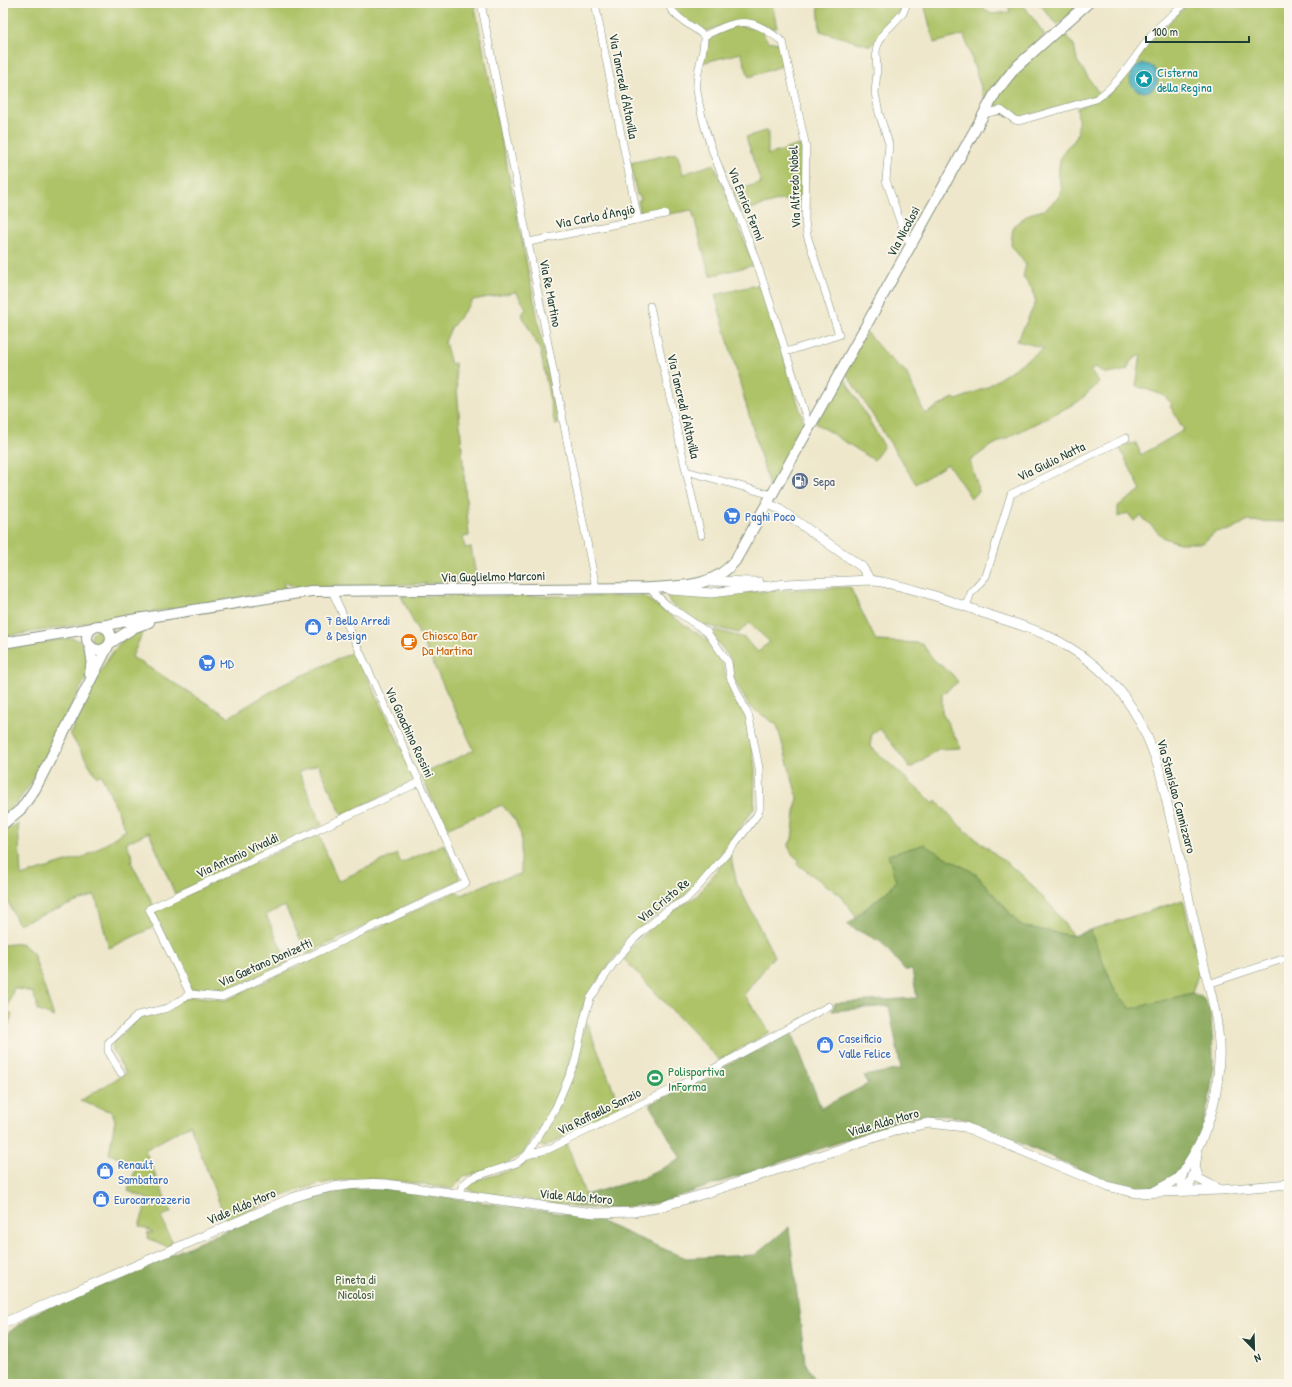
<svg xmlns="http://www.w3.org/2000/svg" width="1292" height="1387" viewBox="0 0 1292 1387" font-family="'Patrick Hand',sans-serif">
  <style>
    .green { fill: #aec368; stroke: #66804e }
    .forest { fill: #8aa95c; stroke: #547348 }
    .water { fill: #43aec2; stroke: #31767b }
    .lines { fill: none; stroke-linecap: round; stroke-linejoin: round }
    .minor-casing { stroke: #869280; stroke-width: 8 }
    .tertiary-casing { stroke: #869280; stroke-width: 10 }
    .secondary-casing { stroke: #869280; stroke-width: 12 }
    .minor { stroke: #fff; stroke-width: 7 }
    .tertiary { stroke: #fff; stroke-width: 9 }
    .secondary { stroke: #fff; stroke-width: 10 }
    .labels { text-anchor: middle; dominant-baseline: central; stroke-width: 3.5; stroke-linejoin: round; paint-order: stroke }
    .culture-label { font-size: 13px; fill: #0d838f; stroke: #fbf7ec; text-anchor: start }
    .street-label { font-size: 13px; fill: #1f3d34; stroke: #fbf7ec }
    .service-label { font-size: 13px; fill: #4e5e75; stroke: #fbf7ec; text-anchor: start }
    .shop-label { font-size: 13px; fill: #366cbe; stroke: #fbf7ec; text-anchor: start }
    .food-label { font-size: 13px; fill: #c56008; stroke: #fbf7ec; text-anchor: start }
    .leisure-label { font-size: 13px; fill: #27864d; stroke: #fbf7ec; text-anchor: start }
    .park-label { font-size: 13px; fill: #435e41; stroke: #fbf7ec }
  </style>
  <rect width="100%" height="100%" fill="#fbf7ec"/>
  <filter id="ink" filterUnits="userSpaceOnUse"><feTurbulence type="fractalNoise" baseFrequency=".025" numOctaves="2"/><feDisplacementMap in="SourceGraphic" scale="8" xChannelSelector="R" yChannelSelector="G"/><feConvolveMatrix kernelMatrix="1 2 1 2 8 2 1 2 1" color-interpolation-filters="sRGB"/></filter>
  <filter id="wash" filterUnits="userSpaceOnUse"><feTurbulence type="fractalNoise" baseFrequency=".012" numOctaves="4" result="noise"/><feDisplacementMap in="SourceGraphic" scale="16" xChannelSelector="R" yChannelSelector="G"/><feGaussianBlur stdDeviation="0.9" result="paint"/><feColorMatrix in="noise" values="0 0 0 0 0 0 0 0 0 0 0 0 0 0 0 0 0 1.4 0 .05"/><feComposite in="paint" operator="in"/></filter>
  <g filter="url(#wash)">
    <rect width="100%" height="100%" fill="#eee7cb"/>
    <path class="green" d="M3 3H474L559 424 555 425 540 350 522 315 526 308 516 292 473 300 451 328 445 342 451 364 455 363 469 536 463 537 465 548 471 547 477 582 298 588 284 582V590L3 637Z
      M670 3H772L777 28C769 30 763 24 755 23 740 20 718 26 704 32L685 20Z
      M818 3H903L899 11 871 46 820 31Z
      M924 3H978L991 14 1010 12 1008 3H1022L1045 35 1004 74 986 103 964 35 934 43Z
      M1039 3H1075L1074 11 1057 25Z
      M1189 3H1289V522L1246 521 1232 530 1215 532 1203 543H1179L1164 538 1141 516 1134 521 1128 513 1118 517V506L1141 490 1118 445 1136 443 1141 455 1184 430 1170 406 1172 404 1163 395 1136 386 1141 354 1130 362 1127 370C1117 372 1103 378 1097 367L1090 370 1099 383 1078 402 989 447 970 461 979 492 971 498 948 464 916 484 844 370 866 332 886 355 906 372 925 414 953 398 957 400 987 387 1044 348 1017 341 1036 302 1032 289 1023 276 1026 265 1011 245 1013 226 1029 214 1044 210 1057 199 1062 190C1057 177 1057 160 1066 148 1069 145 1073 143 1075 139 1080 130 1078 117 1077 108L1103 97 1110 93 1155 36Z
      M736 25 760 30 768 41 778 43 783 53 782 66 749 77 741 53 701 63 709 39Z
      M1062 31 1074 45 1077 61 1100 95 1021 118 988 111 1007 81Z
      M768 130V155L802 144 803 201 781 200 740 212 732 191 761 183 746 137Z
      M677 153 683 174 714 164 754 265 710 276 692 210 669 214 668 210 641 216 638 201 641 200 640 196 637 195 630 163Z
      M761 284 804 423V428L770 489 715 295Z
      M842 374 884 446 874 460 815 423Z
      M850 587 876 641 918 643 923 645 934 660 952 674 958 682 942 694V713L961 748 938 749 911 768 880 729 872 733 870 746 934 804 936 800 961 827 1022 875 1052 907 1073 936 1021 926 976 874 929 848 925 844 890 889 856 916 840 895 797 864 800 861 792 854 788 846 792 839 797 796 777 725 749 706 732 676 731 659 711 634 715 630 745 638 752 647 758 651 770 642 749 623 739 633 700 624 670 603 667 596Z
      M401 596H643L708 641 722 663 726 677 747 717 755 768 754 808 718 858 687 894 651 918 637 931 635 930 632 933V936L607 967 587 998 581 1013 571 1059 560 1091 551 1111 522 1155 497 1168 465 1176 452 1189C423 1185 394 1179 365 1179 315 1178 271 1201 226 1221L190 1125 145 1150 171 1212 161 1217 173 1245 169 1247 147 1238 148 1232 152 1234V1231L139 1226 148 1199 128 1191 137 1165 109 1154 115 1120 112 1112 80 1101 126 1073 112 1050V1043L140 1017 192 996 226 1000 456 891 462 895 491 882 521 874V835L515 820 502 805 446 829 421 775 474 750Z
      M145 627 132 657 229 717 280 686 355 651 417 780 342 815 318 764 299 772 322 825 175 894 149 832 126 843 133 858 131 862 153 904 154 927 109 948 95 895 18 924 3 891V831L18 824 21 876 86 856 126 830 101 774 97 777 70 734C84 707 101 663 121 642 128 635 137 632 145 627Z
      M91 638a8 8 0 1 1 16 0a8 8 0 1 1-16 0Z
      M72 638C90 642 90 663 86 678L30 785 16 804 3 817V648Z
      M318 833 338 881 397 854 401 863 444 844 459 876V880L307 954 285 906 266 915 288 963 222 994 189 988 155 914 156 909Z
      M730 854 737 883 774 956 744 995 770 1032 719 1060 622 957 654 924 697 896Z
      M1183 900 1200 968 1192 993 1131 1009 1114 989 1090 930Z
      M21 943 33 953 54 1017 37 1010V1003L32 992 14 988 7 1009 12 1015 3 1039V945Z
      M586 1021 621 1109 544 1147 537 1144 558 1108Z
      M567 1143 585 1195 577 1207 470 1191 466 1187 473 1181 509 1171Z"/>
    <path class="forest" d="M925 844 929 848 976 874 1021 926 1073 936 1090 930 1114 989 1131 1009 1192 993C1197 995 1202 996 1205 1001 1212 1010 1211 1025 1212 1036 1213 1053 1214 1070 1211 1087 1207 1120 1190 1179 1153 1187 1129 1192 1101 1179 1080 1170 1057 1159 1034 1149 1011 1139 991 1130 971 1119 949 1116 937 1115 924 1116 912 1118L658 1203 606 1209 577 1207 585 1195 643 1178 681 1159 650 1104 792 1032 821 1108 868 1084 864 1076 901 1069 889 1006 832 1011 835 1003 917 998 912 970H905L881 942 847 925 890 889 896 881 888 855Z
      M352 1188 391 1189 592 1218 685 1258 755 1255 789 1227 805 1362 817 1384H11L3 1369V1337L31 1315 288 1204 328 1191Z"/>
    <path class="water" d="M1130 78a14 14 0 1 1 28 0a14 14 0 1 1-28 0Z"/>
  </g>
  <g filter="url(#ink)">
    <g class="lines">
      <defs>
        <path id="minor" d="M481 3 596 588
          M595 3 638 220
          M667 3C677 21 690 23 704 36 705 54 695 71 697 90 704 146 733 195 751 247 773 306 790 367 809 426
          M907 3 903 13 884 33 878 44 876 51 877 72 875 93 879 113 889 144 886 180 904 233 911 245
          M704 36C740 18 750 16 783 42L806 147 805 221 807 235 839 335 786 352
          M983 114 1001 110 1015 120 1019 121 1096 99C1121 83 1137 52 1156 30 1165 20 1176 12 1186 3
          M529 242 665 214
          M650 306 686 471 772 495
          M686 471 701 535
          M966 606 971 593 986 576 1011 494 1126 438
          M1208 984 1289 957
          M190 994 149 909 420 782
          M121 1073 108 1051V1043L138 1015 168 1008 190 994 222 997 466 883 332 591
          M527 1155 549 1149 709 1071 829 1006
          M458 1194 464 1184 471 1178 517 1163 527 1155 556 1107 575 1062 584 1019 590 999 613 964 634 939 667 910 685 900 698 887 736 843 757 815 760 808 759 768 749 717 730 677 728 662 707 632 667 605 649 588"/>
        <path id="tertiary" d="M767 503 779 509 862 567 870 580C909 586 946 599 983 613 1004 620 1026 626 1046 635 1110 665 1142 709 1161 776 1174 835 1188 894 1201 953 1209 988 1221 1024 1219 1060 1218 1091 1211 1123 1196 1150 1189 1163 1176 1176 1184 1191
          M708 581 759 582
          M670 590 711 593 786 584 870 580
          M1195 1167 1199 1179 1219 1189
          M1155 1191 1177 1179 1183 1172
          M1184 1191C1194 1183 1196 1165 1197 1152
          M3 1323 292 1198C323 1187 353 1182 386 1184L570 1210 595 1213 633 1212 656 1208 697 1196 900 1129 929 1123 965 1127 1107 1186 1136 1193 1221 1190 1289 1184"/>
        <path id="secondary" d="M87 638a12 12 0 1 1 24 0a12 12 0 1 1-24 0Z
          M102 626 131 620 311 591 649 588C681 586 713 588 735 561L996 92 1015 68 1088 3
          M3 643 93 628
          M110 643 135 627 149 622
          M90 646 92 659 90 674
          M3 824 21 809 35 789 108 646"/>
      </defs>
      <use href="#minor" class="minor-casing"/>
      <use href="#tertiary" class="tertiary-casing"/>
      <use href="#secondary" class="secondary-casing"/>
      <use href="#minor" class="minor"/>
      <use href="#tertiary" class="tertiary"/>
      <use href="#secondary" class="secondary"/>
    </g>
  </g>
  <defs>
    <symbol id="sight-disc" viewBox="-11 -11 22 22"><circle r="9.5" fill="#0f9aa8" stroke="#fbf7ec"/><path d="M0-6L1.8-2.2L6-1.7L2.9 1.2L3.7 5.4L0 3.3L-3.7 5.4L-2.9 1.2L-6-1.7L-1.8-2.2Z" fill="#fff"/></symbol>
    <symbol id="fuel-disc" viewBox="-11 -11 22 22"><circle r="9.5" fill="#5c6f8a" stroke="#fbf7ec"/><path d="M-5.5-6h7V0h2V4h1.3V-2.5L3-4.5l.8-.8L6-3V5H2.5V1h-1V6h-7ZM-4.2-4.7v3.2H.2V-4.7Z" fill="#fff"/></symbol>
    <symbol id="supermarket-disc" viewBox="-11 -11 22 22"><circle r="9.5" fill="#3f7fe0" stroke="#fbf7ec"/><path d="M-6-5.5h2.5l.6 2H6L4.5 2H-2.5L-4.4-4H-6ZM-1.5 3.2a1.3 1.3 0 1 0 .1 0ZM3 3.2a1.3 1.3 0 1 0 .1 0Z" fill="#fff"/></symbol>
    <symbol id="shop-disc" viewBox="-11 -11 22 22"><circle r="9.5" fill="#3f7fe0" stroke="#fbf7ec"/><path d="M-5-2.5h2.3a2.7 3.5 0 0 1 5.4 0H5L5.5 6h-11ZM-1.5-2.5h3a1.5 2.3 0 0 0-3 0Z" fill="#fff"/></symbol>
    <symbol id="cafe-disc" viewBox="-11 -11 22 22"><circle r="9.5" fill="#e8710a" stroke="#fbf7ec"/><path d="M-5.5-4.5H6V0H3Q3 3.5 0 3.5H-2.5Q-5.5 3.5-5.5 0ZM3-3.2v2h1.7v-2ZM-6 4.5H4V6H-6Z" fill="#fff"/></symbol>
    <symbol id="stadium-disc" viewBox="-11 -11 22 22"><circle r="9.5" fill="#2e9e5b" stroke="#fbf7ec"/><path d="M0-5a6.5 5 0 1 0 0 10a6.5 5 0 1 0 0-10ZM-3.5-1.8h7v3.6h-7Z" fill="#fff"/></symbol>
  </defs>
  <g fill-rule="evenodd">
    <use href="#sight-disc" x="1134" y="69" width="20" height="20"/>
    <use href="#fuel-disc" x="790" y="471" width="20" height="20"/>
    <use href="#supermarket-disc" x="722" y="506" width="20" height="20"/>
    <use href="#shop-disc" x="303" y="617" width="20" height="20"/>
    <use href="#cafe-disc" x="399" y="632" width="20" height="20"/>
    <use href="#supermarket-disc" x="197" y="653" width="20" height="20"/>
    <use href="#shop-disc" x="815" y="1035" width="20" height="20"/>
    <use href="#stadium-disc" x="645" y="1068" width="20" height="20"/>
    <use href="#shop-disc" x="95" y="1161" width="20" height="20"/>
    <use href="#shop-disc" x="91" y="1189" width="20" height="20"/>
  </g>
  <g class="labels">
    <g class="culture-label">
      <text x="1157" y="72">Cisterna<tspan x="1157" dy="15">della Regina</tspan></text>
    </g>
    <g class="street-label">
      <text transform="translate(624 86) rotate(79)">Via Tancredi d'Altavilla</text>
      <text transform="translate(794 187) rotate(-92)">Via Alfredo Nobel</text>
      <text transform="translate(747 204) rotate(68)">Via Enrico Fermi</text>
      <text transform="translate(595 216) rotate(-11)">Via Carlo d'Angiò</text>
      <text transform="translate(903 231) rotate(-62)">Via Nicolosi</text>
      <text transform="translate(551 293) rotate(79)">Via Re Martino</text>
      <text transform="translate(684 406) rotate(77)">Via Tancredi d'Altavilla</text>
      <text transform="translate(1051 461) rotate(-26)">Via Giulio Natta</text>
      <text transform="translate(493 576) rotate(-1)">Via Guglielmo Marconi</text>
      <text transform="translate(410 732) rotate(65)">Via Gioachino Rossini</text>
      <text transform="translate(1177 796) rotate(75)">Via Stanislao Cannizzaro</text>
      <text transform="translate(237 855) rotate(-25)">Via Antonio Vivaldi</text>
      <text transform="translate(663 900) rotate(-39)">Via Cristo Re</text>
      <text transform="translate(265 962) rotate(-24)">Via Gaetano Donizetti</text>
      <text transform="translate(599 1111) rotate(-26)">Via Raffaello Sanzio</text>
      <text transform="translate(883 1122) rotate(-16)">Viale Aldo Moro</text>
      <text transform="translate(576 1196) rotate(5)">Viale Aldo Moro</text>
      <text transform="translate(241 1206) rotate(-23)">Viale Aldo Moro</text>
    </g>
    <g class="service-label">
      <text x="813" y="481">Sepa</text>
    </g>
    <g class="shop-label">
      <text x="745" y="516">Paghi Poco</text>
      <text x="326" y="620">7 Bello Arredi<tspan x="326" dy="15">&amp; Design</tspan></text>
      <text x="220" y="663">MD</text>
      <text x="838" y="1038">Caseificio<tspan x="838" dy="15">Valle Felice</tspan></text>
      <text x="118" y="1164">Renault<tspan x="118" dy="15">Sambataro</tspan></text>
      <text x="114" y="1199">Eurocarrozzeria</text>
    </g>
    <g class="food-label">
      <text x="422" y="635">Chiosco Bar<tspan x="422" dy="15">Da Martina</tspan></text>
    </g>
    <g class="leisure-label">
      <text x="668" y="1071">Polisportiva<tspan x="668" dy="15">InForma</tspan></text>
    </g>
    <g class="park-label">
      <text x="356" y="1279">Pineta di<tspan x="356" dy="15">Nicolosi</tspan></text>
    </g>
  </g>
  <rect width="1292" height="1387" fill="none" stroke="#fbf7ec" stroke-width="16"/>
  <g transform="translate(1254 1349) rotate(157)" stroke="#fbf7ec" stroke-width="3" paint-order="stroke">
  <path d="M0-3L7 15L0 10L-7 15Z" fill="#1f3d34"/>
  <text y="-6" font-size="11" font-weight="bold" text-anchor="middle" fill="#1f3d34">N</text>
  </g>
  <path d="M1146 36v6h103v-6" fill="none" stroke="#1f3d34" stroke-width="2"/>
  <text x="1152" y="36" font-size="12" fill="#1f3d34" stroke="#fbf7ec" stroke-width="3" paint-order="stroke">100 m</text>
</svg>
